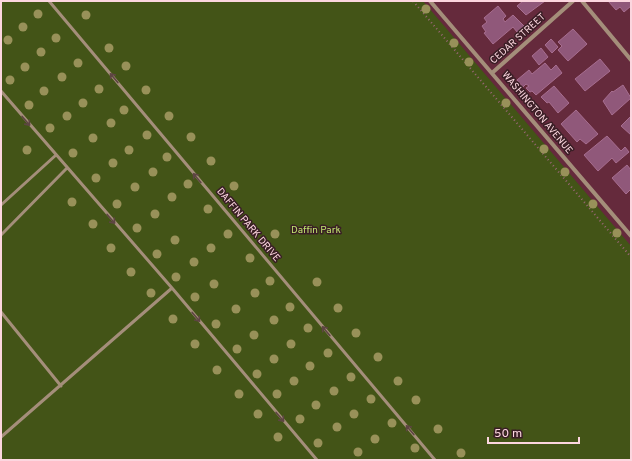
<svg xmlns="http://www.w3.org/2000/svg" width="632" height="461" viewBox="0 0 632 461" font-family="Overpass,sans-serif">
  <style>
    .green { fill: #435417 }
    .building { fill: #90587a; stroke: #a76e90 }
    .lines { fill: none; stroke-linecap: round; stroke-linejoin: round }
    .path { stroke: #9b6776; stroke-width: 2; stroke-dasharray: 1 3; stroke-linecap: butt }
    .lane { stroke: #a48e7a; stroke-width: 3 }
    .street { stroke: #a48e7a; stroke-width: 4 }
    .tree { fill: #989159 }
    .oneway { stroke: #5e4543 }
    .labels { text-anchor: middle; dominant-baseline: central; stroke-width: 3; stroke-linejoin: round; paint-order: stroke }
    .street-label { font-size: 10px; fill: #fcd6df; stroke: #391e25 }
    .park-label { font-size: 10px; fill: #c2e670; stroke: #391e25 }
  </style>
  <rect width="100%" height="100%" fill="#652a3c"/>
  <path class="green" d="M1 1H423L631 246V460H1Z"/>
  <path class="building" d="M523 1H545L526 15 517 6Z
    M608 1H631V6L624 12 620 7 616 10Z
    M498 6 506 16 503 19 505 22 513 15 524 26 517 32 513 27 493 44 484 33 486 32 482 26 487 22 484 18Z
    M573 29 587 44 568 61 558 50 562 46 558 42Z
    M551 39 558 47 552 53 545 45Z
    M541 48 548 57 539 65 532 56Z
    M600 59 610 71 585 91 575 79Z
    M545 63 551 70 556 65 562 73 536 95 532 91 530 92 526 88 529 86 526 84 523 87 517 80 529 70 532 74Z
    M623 85 631 98 612 115 603 101 612 91 613 92Z
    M554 86 569 103 558 113 549 102 547 103 541 97Z
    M576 110 598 134 586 144 580 139 577 142 561 124Z
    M631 116V135L621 126Z
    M607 136 621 151 625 147 629 152 616 163 612 158 598 171 584 155Z
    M627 165 631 170V189L626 194 612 178Z"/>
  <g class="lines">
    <path class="path" d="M413 1 631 257"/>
    <path class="lane" d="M49 1 435 460
      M1 91 172 288 317 460
      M1 205 56 155
      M1 235 67 168
      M1 312 61 386
      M1 437 172 288"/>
    <path class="street" d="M430 1 631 236
      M582 1 631 60
      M492 73 573 1"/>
  </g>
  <g class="tree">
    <circle cx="426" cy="9" r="4.5"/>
    <circle cx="38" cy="14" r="4.5"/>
    <circle cx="86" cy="15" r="4.5"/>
    <circle cx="23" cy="27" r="4.5"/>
    <circle cx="56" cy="38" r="4.5"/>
    <circle cx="8" cy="40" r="4.5"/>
    <circle cx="454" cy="43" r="4.5"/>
    <circle cx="109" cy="48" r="4.5"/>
    <circle cx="41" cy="52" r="4.5"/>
    <circle cx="469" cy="62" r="4.5"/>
    <circle cx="78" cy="63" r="4.5"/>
    <circle cx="126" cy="66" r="4.5"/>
    <circle cx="25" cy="67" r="4.5"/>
    <circle cx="62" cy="77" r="4.5"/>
    <circle cx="10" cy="80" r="4.5"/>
    <circle cx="99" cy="89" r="4.5"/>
    <circle cx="146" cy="90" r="4.5"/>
    <circle cx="44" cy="91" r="4.5"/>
    <circle cx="83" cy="103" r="4.5"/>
    <circle cx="506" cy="103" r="4.5"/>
    <circle cx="29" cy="105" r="4.5"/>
    <circle cx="124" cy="110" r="4.5"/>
    <circle cx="67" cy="116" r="4.5"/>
    <circle cx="169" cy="116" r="4.5"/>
    <circle cx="111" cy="123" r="4.5"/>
    <circle cx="50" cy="128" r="4.5"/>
    <circle cx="147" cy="135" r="4.5"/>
    <circle cx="191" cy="137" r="4.5"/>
    <circle cx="93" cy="138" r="4.5"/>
    <circle cx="544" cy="149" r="4.5"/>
    <circle cx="27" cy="150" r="4.5"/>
    <circle cx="129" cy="150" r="4.5"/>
    <circle cx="73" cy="153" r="4.5"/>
    <circle cx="167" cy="157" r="4.5"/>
    <circle cx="211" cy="161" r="4.5"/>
    <circle cx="113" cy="163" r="4.5"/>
    <circle cx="153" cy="172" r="4.5"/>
    <circle cx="565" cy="172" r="4.5"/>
    <circle cx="96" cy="178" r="4.5"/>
    <circle cx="188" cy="184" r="4.5"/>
    <circle cx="234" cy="186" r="4.5"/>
    <circle cx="135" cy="187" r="4.5"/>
    <circle cx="172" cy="197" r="4.5"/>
    <circle cx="72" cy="202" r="4.5"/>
    <circle cx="117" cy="204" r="4.5"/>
    <circle cx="593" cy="204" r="4.5"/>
    <circle cx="208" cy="209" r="4.5"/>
    <circle cx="155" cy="214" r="4.5"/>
    <circle cx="93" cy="224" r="4.5"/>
    <circle cx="137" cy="228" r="4.5"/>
    <circle cx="617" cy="233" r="4.5"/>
    <circle cx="228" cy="234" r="4.5"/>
    <circle cx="275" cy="234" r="4.5"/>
    <circle cx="175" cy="240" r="4.5"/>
    <circle cx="111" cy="248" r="4.5"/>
    <circle cx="211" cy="248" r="4.5"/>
    <circle cx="157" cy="254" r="4.5"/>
    <circle cx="250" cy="258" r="4.5"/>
    <circle cx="194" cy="262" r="4.5"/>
    <circle cx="131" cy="272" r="4.5"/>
    <circle cx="176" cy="277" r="4.5"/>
    <circle cx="270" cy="281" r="4.5"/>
    <circle cx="317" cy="282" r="4.5"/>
    <circle cx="214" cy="284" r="4.5"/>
    <circle cx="151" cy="293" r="4.5"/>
    <circle cx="255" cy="293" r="4.5"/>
    <circle cx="195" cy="297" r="4.5"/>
    <circle cx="290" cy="307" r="4.5"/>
    <circle cx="338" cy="308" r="4.5"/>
    <circle cx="236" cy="309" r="4.5"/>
    <circle cx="173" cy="319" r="4.5"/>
    <circle cx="274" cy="320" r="4.5"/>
    <circle cx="216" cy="324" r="4.5"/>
    <circle cx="308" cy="328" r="4.5"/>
    <circle cx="356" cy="333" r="4.5"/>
    <circle cx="254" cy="335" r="4.5"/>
    <circle cx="195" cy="344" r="4.5"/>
    <circle cx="291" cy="344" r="4.5"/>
    <circle cx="237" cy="349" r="4.5"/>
    <circle cx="328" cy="353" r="4.5"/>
    <circle cx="378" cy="357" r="4.5"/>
    <circle cx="274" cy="359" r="4.5"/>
    <circle cx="310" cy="366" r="4.5"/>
    <circle cx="217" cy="370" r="4.5"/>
    <circle cx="257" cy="374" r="4.5"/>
    <circle cx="351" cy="377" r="4.5"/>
    <circle cx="294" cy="381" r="4.5"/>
    <circle cx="398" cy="381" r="4.5"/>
    <circle cx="334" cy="391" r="4.5"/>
    <circle cx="239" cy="394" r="4.5"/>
    <circle cx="277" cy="394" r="4.5"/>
    <circle cx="371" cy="399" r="4.5"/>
    <circle cx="416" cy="400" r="4.5"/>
    <circle cx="316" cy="405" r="4.5"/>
    <circle cx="258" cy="414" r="4.5"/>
    <circle cx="354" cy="414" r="4.5"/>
    <circle cx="300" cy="419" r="4.5"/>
    <circle cx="392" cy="423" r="4.5"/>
    <circle cx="337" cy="427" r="4.5"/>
    <circle cx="438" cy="429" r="4.5"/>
    <circle cx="278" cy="437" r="4.5"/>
    <circle cx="375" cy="439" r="4.5"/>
    <circle cx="318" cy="443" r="4.5"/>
    <circle cx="415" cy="448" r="4.5"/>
    <circle cx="358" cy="452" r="4.5"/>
    <circle cx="461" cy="453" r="4.5"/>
  </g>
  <defs><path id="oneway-shaft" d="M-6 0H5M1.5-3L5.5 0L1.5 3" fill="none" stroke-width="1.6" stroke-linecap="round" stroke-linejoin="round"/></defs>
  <g class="oneway">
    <use href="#oneway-shaft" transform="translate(114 78) rotate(-130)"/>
    <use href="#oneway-shaft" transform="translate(26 121) rotate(49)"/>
    <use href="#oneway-shaft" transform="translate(197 178) rotate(-130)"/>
    <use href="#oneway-shaft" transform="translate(111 219) rotate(49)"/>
    <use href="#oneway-shaft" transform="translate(196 317) rotate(50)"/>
    <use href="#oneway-shaft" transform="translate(326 331) rotate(-130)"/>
    <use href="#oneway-shaft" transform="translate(280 417) rotate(49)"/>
    <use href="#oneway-shaft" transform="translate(410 430) rotate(-130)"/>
  </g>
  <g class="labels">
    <g class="street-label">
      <text transform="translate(518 39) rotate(-42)">CEDAR STREET</text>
      <text transform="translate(537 113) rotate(50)">WASHINGTON AVENUE</text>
      <text transform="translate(248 225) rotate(50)">DAFFIN PARK DRIVE</text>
    </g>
    <g class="park-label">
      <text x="316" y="230">Daffin Park</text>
    </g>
  </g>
  <rect width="632" height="461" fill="none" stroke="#fcd6df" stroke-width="4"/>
  <path d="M488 437v6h91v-6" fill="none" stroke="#fcd6df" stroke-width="2"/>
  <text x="494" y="437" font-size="12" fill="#fcd6df" stroke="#391e25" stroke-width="3" paint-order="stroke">50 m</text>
</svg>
